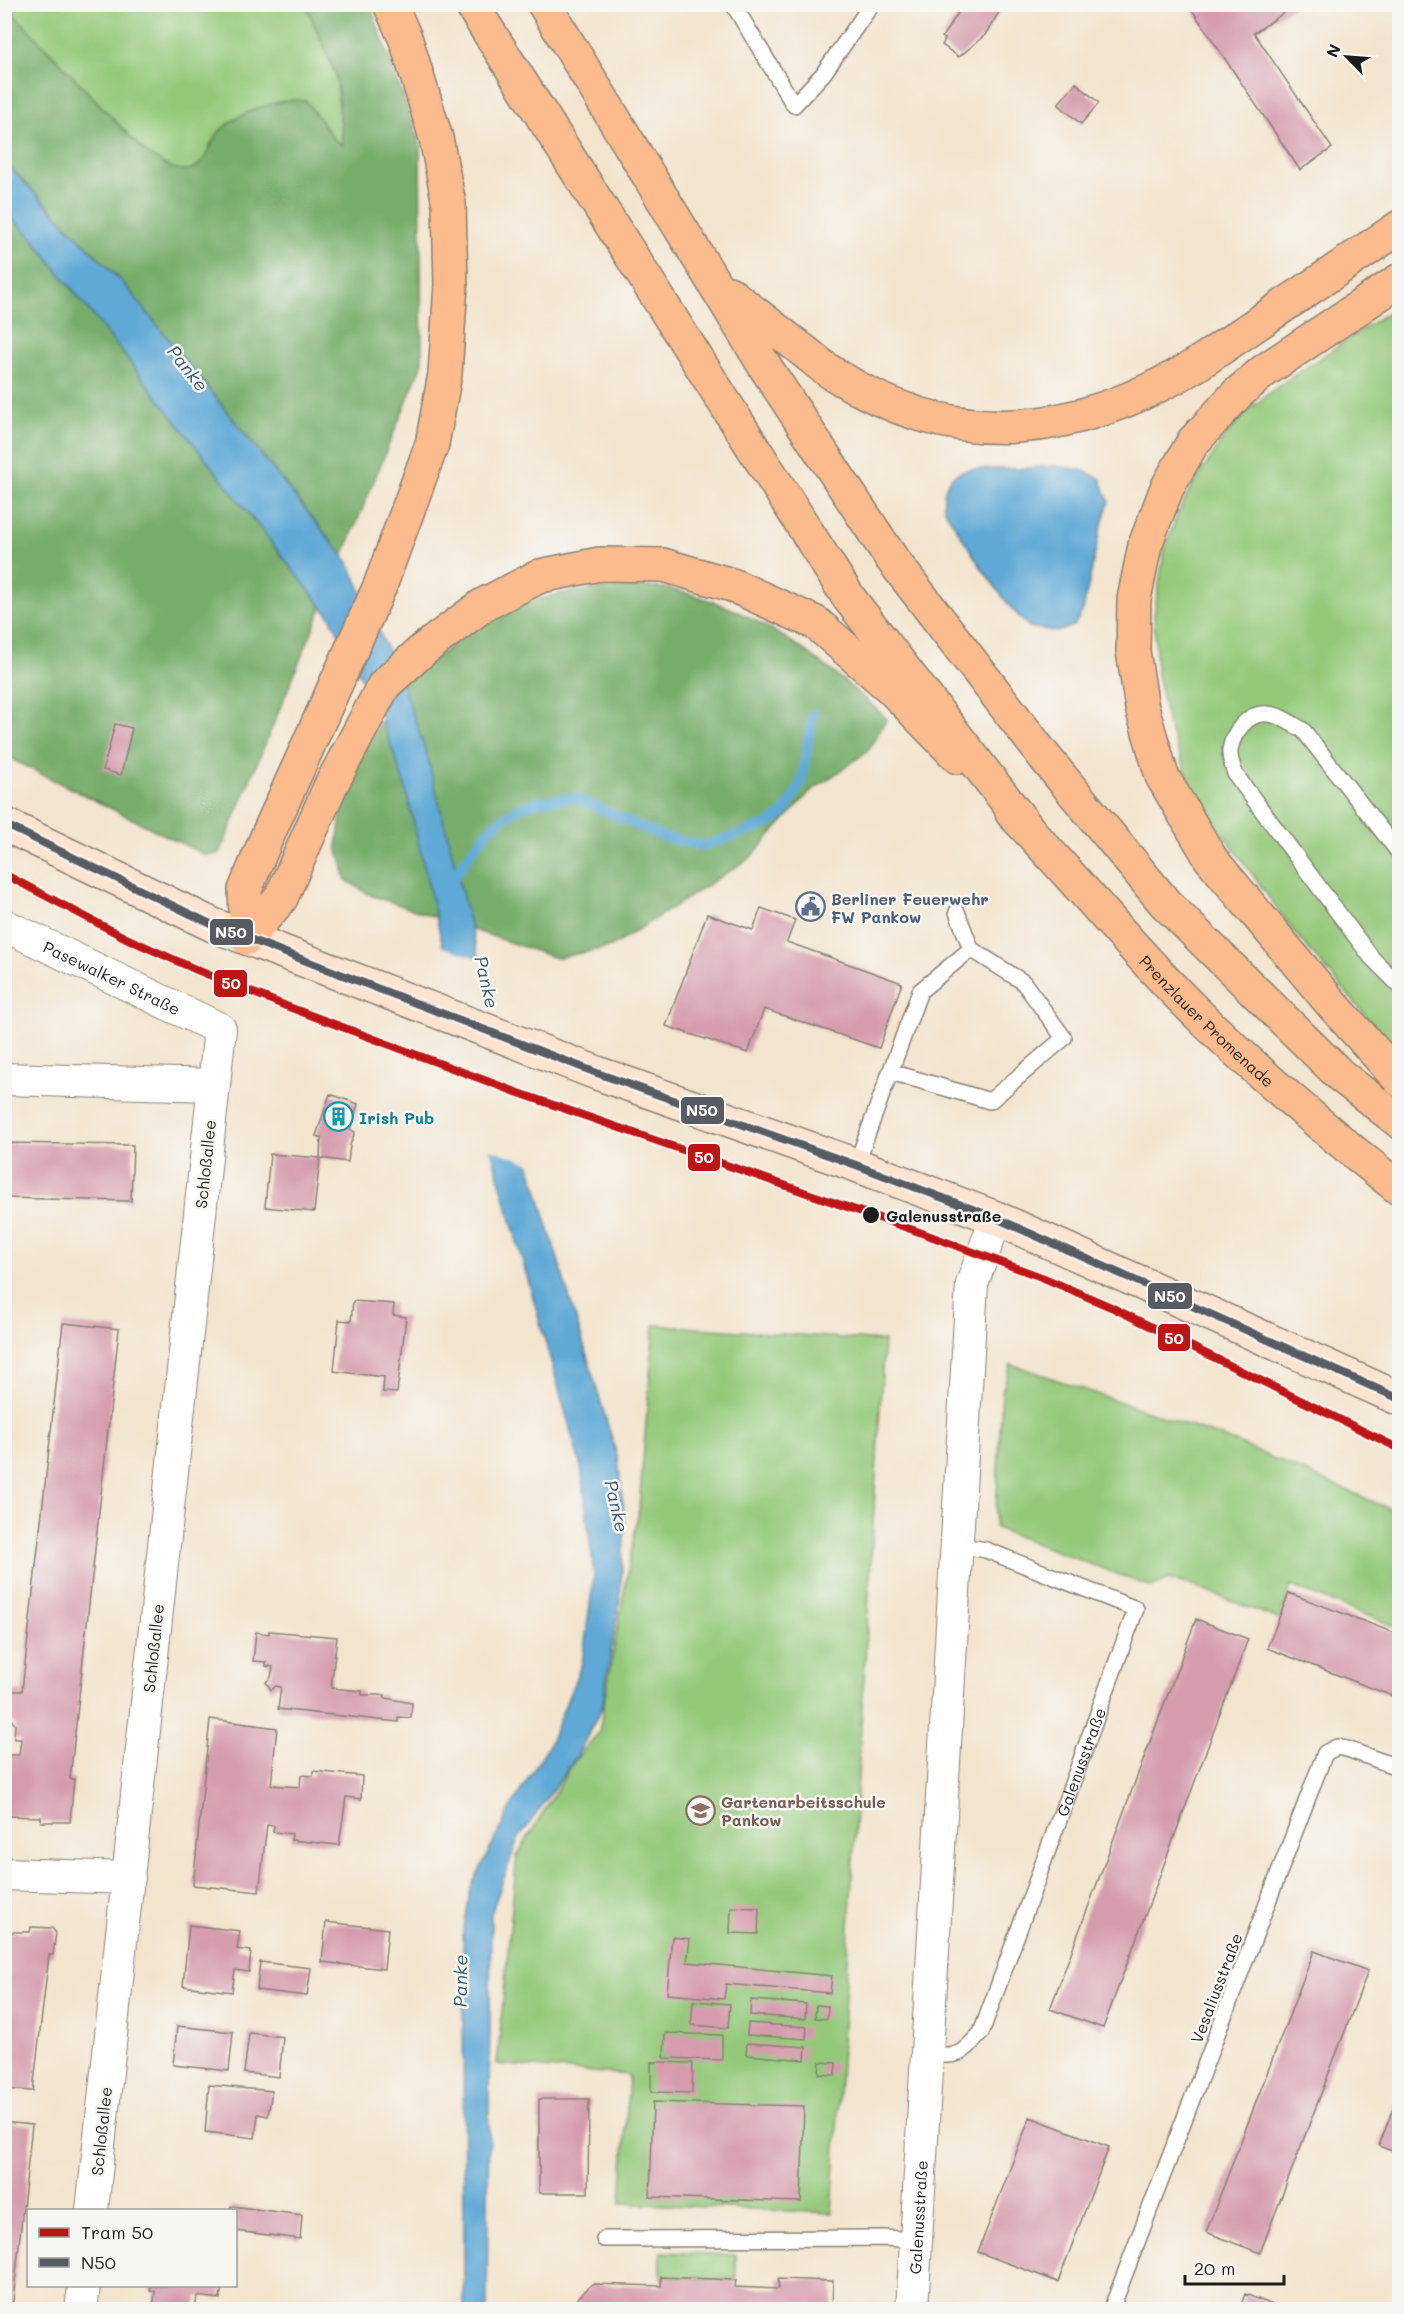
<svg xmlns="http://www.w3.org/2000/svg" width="1404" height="2314" viewBox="0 0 1404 2314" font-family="Mali,sans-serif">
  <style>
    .green { fill: #94c97a; stroke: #58724b; stroke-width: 1.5 }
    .forest { fill: #77ad6a; stroke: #4a6443; stroke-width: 1.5 }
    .water { fill: #5ea9d6; stroke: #3d6279; stroke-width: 1.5 }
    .pier { fill: #f3e4ce }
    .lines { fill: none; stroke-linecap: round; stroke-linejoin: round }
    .stream { stroke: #5ea9d6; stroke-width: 10 }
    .building { fill: #d59cad }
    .lane-casing { stroke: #888075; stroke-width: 18 }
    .street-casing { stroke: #888075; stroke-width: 34 }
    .secondary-casing { stroke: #888075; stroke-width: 36 }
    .primary-casing { stroke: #888075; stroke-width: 36 }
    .highway-casing { stroke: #888075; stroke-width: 36 }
    .lane { stroke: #fff; stroke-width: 15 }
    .street { stroke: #fff; stroke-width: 32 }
    .secondary { stroke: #fde4d1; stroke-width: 33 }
    .primary { stroke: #fbbb8d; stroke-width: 33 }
    .highway { stroke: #fbbb8d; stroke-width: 33 }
    .bus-1-casing { stroke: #f6f6f2; stroke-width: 12 }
    .bus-1 { stroke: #595b62; stroke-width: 8 }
    .tram-1-casing { stroke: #f6f6f2; stroke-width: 12 }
    .tram-1 { stroke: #be1414; stroke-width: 8 }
    .stop-dot { fill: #1c1c1c; stroke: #f6f6f2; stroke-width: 2 }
    .labels { text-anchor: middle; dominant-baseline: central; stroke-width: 5; stroke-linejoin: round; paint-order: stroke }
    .service-label { font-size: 16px; font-weight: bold; fill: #4e5e75; stroke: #f6f6f2; text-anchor: start }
    .street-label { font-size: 16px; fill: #1c1c1c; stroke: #f6f6f2 }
    .culture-label { font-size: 16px; font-weight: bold; fill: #0d838f; stroke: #f6f6f2; text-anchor: start }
    .stop-label { font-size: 16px; font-weight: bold; fill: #1c1c1c; stroke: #f6f6f2; text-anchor: start }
    .education-label { font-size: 16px; font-weight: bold; fill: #785e54; stroke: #f6f6f2; text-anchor: start }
    .water-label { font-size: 18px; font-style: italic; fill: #3a5b70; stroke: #f6f6f2 }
    .line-badge { stroke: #f6f6f2; stroke-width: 2 }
    .badge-label { font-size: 16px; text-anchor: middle; font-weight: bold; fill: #fff }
  </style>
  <rect width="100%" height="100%" fill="#f6f6f2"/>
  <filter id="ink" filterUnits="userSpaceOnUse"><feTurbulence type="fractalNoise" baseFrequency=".0167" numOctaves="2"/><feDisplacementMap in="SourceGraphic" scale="12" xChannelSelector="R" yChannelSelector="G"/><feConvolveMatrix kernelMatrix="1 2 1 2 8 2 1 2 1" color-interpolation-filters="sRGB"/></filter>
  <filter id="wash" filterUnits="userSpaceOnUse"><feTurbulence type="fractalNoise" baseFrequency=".008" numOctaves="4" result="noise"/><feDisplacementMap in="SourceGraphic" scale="24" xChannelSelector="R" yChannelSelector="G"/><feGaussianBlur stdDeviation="1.35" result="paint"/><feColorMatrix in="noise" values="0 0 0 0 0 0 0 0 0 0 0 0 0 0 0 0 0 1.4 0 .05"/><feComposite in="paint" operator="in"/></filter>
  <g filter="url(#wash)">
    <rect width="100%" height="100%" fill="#f3e4ce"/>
    <path class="green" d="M5 5H306L336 75 343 145 334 139 306 101 211 143C198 187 169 170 142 149Z
      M1399 305V1054L1294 932 1227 839 1192 787 1168 724 1157 674 1154 615 1165 548 1176 518 1190 489 1226 435 1248 411 1274 389Z
      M654 1325 884 1341 832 2213 621 2203 629 2075 497 2064 517 1856 573 1763 599 1732 639 1509Z
      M1011 1364 1233 1441 1399 1513V1628L1291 1586 1279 1619 1187 1584 1168 1579 1151 1587 995 1528 1002 1392Z
      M661 2252 736 2255V2280L661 2277Z"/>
    <path class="forest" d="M5 5 142 149C159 162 189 184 205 158 211 149 212 139 221 130 238 113 282 96 306 101L334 139 343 145 336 75 306 5H370L420 144 422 364 343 556 126 286 5 162Z
      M4 211 33 239 322 607 220 853 205 855 5 756Z
      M606 588C626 588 650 585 670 589 755 607 825 661 887 719L867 752 810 792 750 858 611 947 556 958 370 895 346 880 337 847 342 804 352 772 402 684 478 625 519 604 563 593Z"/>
    <path class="water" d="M4 162 126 286 350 565 402 684 425 748 479 959 529 1163 618 1459 625 1524 620 1597 602 1707 577 1756 517 1841 491 1914 487 2309H464L463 1933 471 1887 513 1803 549 1745 582 1663 594 1575 581 1467 491 1150 405 786 380 714 330 617 33 239 5 211Z
      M1055 466 1081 470 1100 478 1109 501 1099 535 1083 610 1074 626 1057 632 1029 627 1011 608 983 570 944 509C940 461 975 470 1008 469 1024 469 1039 467 1055 466Z"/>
    <path class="pier" d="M440 946 483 960 532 1164 488 1148Z"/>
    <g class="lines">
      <path class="stream" d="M450 883C477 845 495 809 546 800 558 799 567 797 579 799L663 837 704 846 745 832 770 823 784 813 801 784 813 714"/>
    </g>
    <g id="blocks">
      <path class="building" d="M964 4H994L1001 9 985 35 959 57 942 45 945 39 942 37Z
        M1200 4H1297L1254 33 1332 148 1300 170 1192 10Z
        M1076 83 1099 103 1081 124 1058 104Z
        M115 724 132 728 121 775 103 770Z
        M761 908 795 920 787 942 902 983 879 1048 764 1009 748 1053 666 1026 707 914 753 930Z
        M330 1094 358 1104 350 1129 355 1132 350 1145 348 1162 320 1158 321 1137 316 1136Z
        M4 1143 133 1145 131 1201 4 1198Z
        M270 1154 320 1158 314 1212 265 1207Z
        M353 1301 394 1304 393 1315 406 1317 397 1393 383 1392 384 1377 334 1371 339 1320 351 1321Z
        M63 1323 119 1329 70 1779H74L70 1822H41V1817L4 1816V1755H19L21 1739H14L15 1725 7 1713V1706H6L7 1691H22Z
        M1289 1593 1400 1635V1699L1267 1648Z
        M1196 1619 1248 1639 1103 2028 1050 2009Z
        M269 1631 337 1637 331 1688 362 1691V1695H385V1698L412 1703 411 1718 398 1717V1722L278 1709 281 1687 276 1686 271 1690 266 1682 271 1677 273 1667 266 1666V1662L253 1661 256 1632 269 1634Z
        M210 1719 277 1728 271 1785 300 1787 301 1775 313 1776V1771L362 1776 361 1799 346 1797 339 1845 291 1840 292 1834 273 1832 274 1826 267 1825 259 1892 193 1885Z
        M731 1907 759 1908 758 1934 730 1933Z
        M326 1922 388 1929 384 1969 322 1962Z
        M189 1925 240 1931 237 1949 251 1951 249 1972 235 1970 232 1992 183 1986Z
        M31 1927 52 1928 56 1933 53 1955H49L33 2091 4 2089V1932H30Z
        M672 1937 690 1939 687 1962 832 1976 830 1993 726 1984 724 1999 667 1994Z
        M1314 1951 1368 1971 1260 2253 1206 2232Z
        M260 1962 311 1968 307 1996 257 1990Z
        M751 2000 806 2004 805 2019 750 2015Z
        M693 2001 730 2004 728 2028 691 2025Z
        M816 2005 828 2006 827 2019 815 2018Z
        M748 2023 807 2027 806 2039 747 2035Z
        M177 2026 233 2032 229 2071 173 2065Z
        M249 2033 283 2037 279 2077 244 2073Z
        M665 2033 722 2035V2060L664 2058Z
        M747 2043 806 2047 805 2060 746 2055Z
        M651 2062 693 2063 692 2093 651 2092Z
        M820 2062 836 2063 835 2075 819 2074Z
        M209 2085 272 2091 268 2116 258 2114 255 2138 205 2132Z
        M1399 2092H1400V2154L1379 2146Z
        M539 2099H589L588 2193H539Z
        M653 2102 804 2106 801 2202 650 2197Z
        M1030 2117 1109 2147 1058 2282 978 2252Z
        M4 2122 32 2125 12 2310H4Z
        M231 2206 302 2215 300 2239 236 2231V2210H230Z
        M661 2277 736 2280 735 2287 779 2289 778 2279 833 2281 832 2310H575L578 2298 592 2284 661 2286Z
        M151 2286H222L220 2299 197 2296 195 2310 153 2309 155 2291H150Z
        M1245 2294 1283 2309V2310H1239Z"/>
    </g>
  </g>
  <g filter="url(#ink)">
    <use href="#blocks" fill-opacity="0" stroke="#888075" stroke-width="1.5"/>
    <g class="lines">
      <defs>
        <g id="lane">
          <path d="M733 4 794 105 823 74 872 4"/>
          <path d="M1400 854 1303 730C1292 724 1281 715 1268 714 1248 712 1233 732 1230 750 1229 757 1233 767 1235 774L1371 957 1400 986"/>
          <path d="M891 1072 990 1101 1064 1038 1023 982 971 949"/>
          <path d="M856 1165 920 991 971 949 957 912"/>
          <path id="s1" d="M926 2054C959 2056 958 2058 981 2033L1136 1609 986 1550 957 1545"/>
          <path d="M604 2239 884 2238 916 2240"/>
          <path d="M1111 2310 1325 1753 1337 1747 1347 1749 1400 1768"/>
        </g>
        <g id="street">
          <path id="s2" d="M4 925 220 1029 92 2210"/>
          <path d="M4 1079 213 1085"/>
          <path d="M4 1874 129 1878"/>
          <path d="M81 2310 84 2286"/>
          <path id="s3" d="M912 2310 972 1284 996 1218"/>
        </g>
        <path id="secondary" d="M4 824 213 925 597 1073 856 1165 996 1218 1400 1399"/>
        <g id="primary">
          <path d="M1400 280 1264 371 1237 394 1193 442 1167 488 1145 545 1134 599 1133 651 1142 708 1162 776 1211 859 1331 1003 1400 1080"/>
          <path id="s4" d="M1012 813C1079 882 1138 957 1207 1023 1268 1082 1333 1136 1400 1189"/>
          <path d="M247 938 281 898 330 787 384 685 424 649 483 605 540 576 600 564 663 565 732 585 816 623 892 689 958 757"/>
        </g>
        <path id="highway" d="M471 4 849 598 1032 834
          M544 4 764 365 892 559 1047 760 1165 903 1341 1076 1400 1122
          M729 293C753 312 777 330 801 349 813 358 824 369 837 376 959 453 1077 436 1196 365L1400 227
          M247 938 245 890 266 839 380 586 432 444 445 374 451 285 449 204 436 138 406 40 390 4"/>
      </defs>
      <use href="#lane" class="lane-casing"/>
      <use href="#street" class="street-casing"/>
      <use href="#secondary" class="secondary-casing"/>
      <use href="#primary" class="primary-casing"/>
      <use href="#highway" class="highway-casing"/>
      <use href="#lane" class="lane"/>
      <use href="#street" class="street"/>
      <use href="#secondary" class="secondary"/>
      <use href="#primary" class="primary"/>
      <use href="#highway" class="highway"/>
      <defs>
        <path id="bus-1" d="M4 824 213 925 597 1073 856 1165 996 1218 1400 1399"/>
      </defs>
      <use href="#bus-1" class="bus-1-casing"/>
      <use href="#bus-1" class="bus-1"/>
      <defs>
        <path id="tram-1" d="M4 874 126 938 197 970 286 1006 516 1092 922 1233 1044 1278 1111 1307 1400 1449"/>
      </defs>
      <use href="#tram-1" class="tram-1-casing"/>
      <use href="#tram-1" class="tram-1"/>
    </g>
  </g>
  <defs>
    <symbol id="civic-ring" viewBox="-11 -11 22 22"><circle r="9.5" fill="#f6f6f2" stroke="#5c6f8a" stroke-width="1.5"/><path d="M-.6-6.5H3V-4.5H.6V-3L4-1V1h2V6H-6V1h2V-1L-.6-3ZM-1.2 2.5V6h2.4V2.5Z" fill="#5c6f8a"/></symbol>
    <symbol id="building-ring" viewBox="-11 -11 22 22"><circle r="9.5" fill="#f6f6f2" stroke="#0f9aa8" stroke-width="1.5"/><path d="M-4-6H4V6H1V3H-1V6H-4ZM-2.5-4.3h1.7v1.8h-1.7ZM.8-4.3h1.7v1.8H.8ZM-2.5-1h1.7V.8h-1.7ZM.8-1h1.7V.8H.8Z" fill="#0f9aa8"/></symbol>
    <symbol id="school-ring" viewBox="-11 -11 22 22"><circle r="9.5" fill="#f6f6f2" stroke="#8d6e63" stroke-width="1.5"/><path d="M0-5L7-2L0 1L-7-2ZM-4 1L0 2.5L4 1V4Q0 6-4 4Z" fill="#8d6e63"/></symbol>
  </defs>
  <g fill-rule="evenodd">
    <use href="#civic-ring" x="794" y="890" width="33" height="33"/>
    <use href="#building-ring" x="322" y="1100" width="33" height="33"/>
    <use href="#school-ring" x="684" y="1794" width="33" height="33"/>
  </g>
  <circle class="stop-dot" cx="871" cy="1215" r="9"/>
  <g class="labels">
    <g class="service-label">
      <text x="831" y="898">Berliner Feuerwehr<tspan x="831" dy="18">FW Pankow</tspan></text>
    </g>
    <g class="street-label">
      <text stroke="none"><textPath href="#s2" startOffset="120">Pasewalker Straße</textPath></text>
      <text stroke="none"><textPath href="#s4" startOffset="285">Prenzlauer Promenade</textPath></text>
      <text transform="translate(205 1164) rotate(-84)">Schloßallee</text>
      <text transform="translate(153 1648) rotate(-84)">Schloßallee</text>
      <text stroke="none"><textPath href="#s1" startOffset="352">Galenusstraße</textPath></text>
      <text transform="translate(1216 1988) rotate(-69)">Vesaliusstraße</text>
      <text transform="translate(101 2131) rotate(-84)">Schloßallee</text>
      <text stroke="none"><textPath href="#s3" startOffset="93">Galenusstraße</textPath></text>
    </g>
    <g class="culture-label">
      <text x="359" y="1117">Irish Pub</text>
    </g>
    <g class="stop-label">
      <text x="886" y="1215">Galenusstraße</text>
    </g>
    <g class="education-label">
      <text x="721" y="1801">Gartenarbeitsschule<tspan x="721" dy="18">Pankow</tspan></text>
    </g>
    <g class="water-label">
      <text transform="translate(188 368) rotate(52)">Panke</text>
      <text transform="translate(487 982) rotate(77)">Panke</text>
      <text transform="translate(617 1506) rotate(77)">Panke</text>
      <text transform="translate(460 1981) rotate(-89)">Panke</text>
    </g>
  </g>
  <g class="line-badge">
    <rect x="209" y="918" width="45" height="28" rx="6" fill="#595b62"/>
    <rect x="213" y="969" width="35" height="29" rx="6" fill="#be1414"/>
    <rect x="680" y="1096" width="45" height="29" rx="6" fill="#595b62"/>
    <rect x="687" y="1143" width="34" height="29" rx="6" fill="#be1414"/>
    <rect x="1147" y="1282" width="46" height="28" rx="6" fill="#595b62"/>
    <rect x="1157" y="1323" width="34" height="29" rx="6" fill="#be1414"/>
  </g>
  <g class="badge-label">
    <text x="231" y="938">N50</text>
    <text x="231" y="989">50</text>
    <text x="702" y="1116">N50</text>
    <text x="704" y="1163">50</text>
    <text x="1170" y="1302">N50</text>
    <text x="1174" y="1344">50</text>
  </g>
  <rect width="1404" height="2314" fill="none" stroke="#f6f6f2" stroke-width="24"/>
  <rect x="27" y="2209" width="210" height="78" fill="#f6f6f2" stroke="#9f9f9c" stroke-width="1.5"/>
  <rect x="39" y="2228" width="30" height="9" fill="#be1414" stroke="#9f9f9c" stroke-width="1.5"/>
  <text x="81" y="2239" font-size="18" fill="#1c1c1c">Tram 50</text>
  <rect x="39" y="2258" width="30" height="9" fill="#595b62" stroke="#9f9f9c" stroke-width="1.5"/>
  <text x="81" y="2269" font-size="18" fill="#1c1c1c">N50</text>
  <g transform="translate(1347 57) rotate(295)" stroke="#f6f6f2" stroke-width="4.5" paint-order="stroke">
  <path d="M0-4.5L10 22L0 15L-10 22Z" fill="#1c1c1c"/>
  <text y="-9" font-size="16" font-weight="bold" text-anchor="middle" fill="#1c1c1c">N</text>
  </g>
  <path d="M1185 2275v9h99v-9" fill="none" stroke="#1c1c1c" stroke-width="3"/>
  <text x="1194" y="2275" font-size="18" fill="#1c1c1c" stroke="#f6f6f2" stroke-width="4.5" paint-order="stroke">20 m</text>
</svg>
